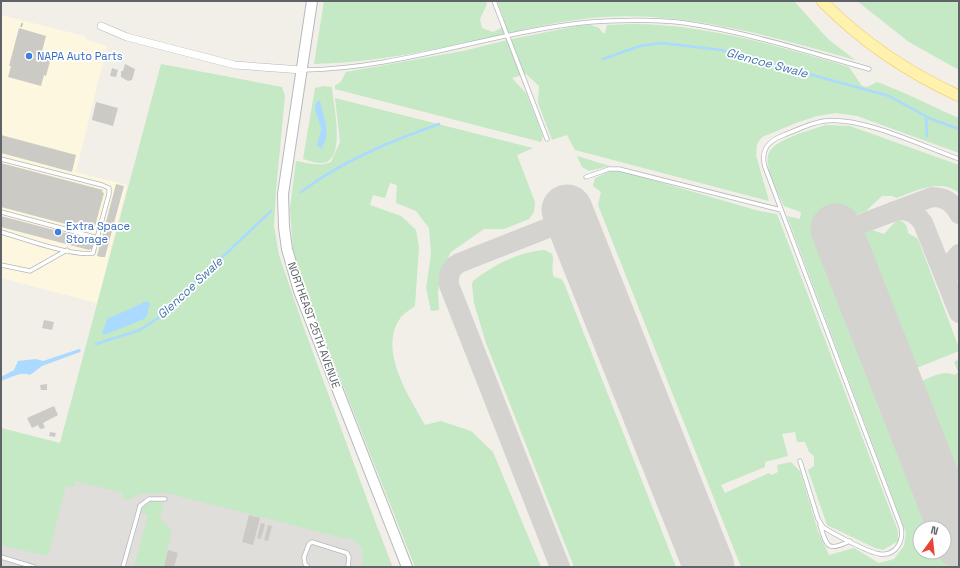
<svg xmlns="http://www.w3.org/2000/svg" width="960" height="568" viewBox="0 0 960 568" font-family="'Space Grotesk',sans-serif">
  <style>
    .commercial { fill: #fef7e0 }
    .industrial { fill: #e0deda }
    .green { fill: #c5e8c5 }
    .water { fill: #aadaff }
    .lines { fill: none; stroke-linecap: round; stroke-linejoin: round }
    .stream { stroke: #aadaff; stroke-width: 2.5 }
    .taxiway { stroke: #d4d3d0; stroke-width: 20 }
    .runway { stroke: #d4d3d0; stroke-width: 51 }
    .building { fill: #cccac5 }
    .lane-casing { stroke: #b5b8bc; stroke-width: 5 }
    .street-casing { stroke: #b5b8bc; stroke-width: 8 }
    .secondary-casing { stroke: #b6babf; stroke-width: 12 }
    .primary-casing { stroke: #f2c960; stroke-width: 12 }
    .path { stroke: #9cc7a9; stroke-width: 1.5; stroke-dasharray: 4 2; stroke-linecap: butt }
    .lane { stroke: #fff; stroke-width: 3.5 }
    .street { stroke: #fff; stroke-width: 7 }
    .secondary { stroke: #fff; stroke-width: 10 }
    .primary { stroke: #fff2af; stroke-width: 11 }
    .shop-dot { fill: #3f7fe0; stroke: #fff; stroke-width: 1.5 }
    .labels { text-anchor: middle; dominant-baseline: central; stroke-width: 3.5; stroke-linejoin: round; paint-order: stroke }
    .shop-label { font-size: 11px; fill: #366cbe; stroke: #fff; text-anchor: start }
    .street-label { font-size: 11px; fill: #5f6368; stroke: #fff }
    .water-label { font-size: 12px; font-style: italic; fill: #4174aa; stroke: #fff }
  </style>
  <rect width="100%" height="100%" fill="#f1efe8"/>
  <path class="commercial" d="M1 15 84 36 87 40 107 46 76 172 127 185 97 303 1 278Z"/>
  <path class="industrial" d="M1 428 378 529 393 567H1Z"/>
  <path class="green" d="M324 1H486L487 4 480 19 482 28 493 32 501 28 504 19 497 1H794L828 39 855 60C767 35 674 7 582 19 536 25 491 38 446 47 403 56 358 63 314 64Z
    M857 1H959V70L909 42Z
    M631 24C706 24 778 46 849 67L862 86 867 87 877 82C905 92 931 106 959 118V153L857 116 836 113 817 116 796 123 762 137 757 144 756 155 769 201 575 150 567 135 552 140 538 103 539 86 526 74 512 78 526 93 543 136 541 142 335 89V85C343 83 342 78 346 72L463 51 512 39 577 26 591 25 599 28 603 33H605L607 25Z
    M161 64 282 87 285 96 276 191 274 226 279 255 304 328 392 567H362C364 548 364 546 347 537V539L166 493 140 494 128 500 122 499 123 493 75 481 74 487 66 486 48 556 1 545V428L60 443Z
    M324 86 332 87C333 104 345 152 327 162 320 165 310 161 303 159L315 88Z
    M335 98 533 148 517 155 535 202 534 212 529 219 504 229H484L451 252 441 272 438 292 439 310 431 311 426 288 431 254 429 228 416 211 396 203 397 185 390 183 385 198 373 195 370 205 401 216 416 230 419 247 415 306C411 309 404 313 401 317 377 350 409 396 425 425L441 421 471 431 493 452 541 567H415L306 292 293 250 290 208 296 161C308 163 320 167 331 162L340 142Z
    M826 125 850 126 959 165V193C940 178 916 191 897 198L892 196H882L866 211 819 228 822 240 935 528H920V552H944V550L951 567H741L598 205 601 192 593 186 595 178 610 171 625 172 759 211 777 214 898 531V541L883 550 875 548 827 525 808 470 814 466V456L809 452 805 442H797L795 432 782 434 788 456 765 462V467L721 485 725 493 769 473 772 475 778 472 777 465 791 462 800 471 818 531 829 555 854 548 879 563 894 559 904 546 906 533 787 216 800 219 801 212 784 206C779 194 765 169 768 156 770 140 811 130 826 125Z
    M577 156 610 166 589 171 582 167Z
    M897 220C904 221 908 225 908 233L918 239 959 348V351L909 371 865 261 869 248 864 239 866 232 872 230 884 234Z
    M545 250 552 254C555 262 550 269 554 277L561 279 564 283 676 567H574L486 343 474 303 472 284 473 281C494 265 518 252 545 250Z
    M959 359V499L915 385C927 379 941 369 955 375L958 372 954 362Z
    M151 501 164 503 160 518 172 531 163 567H134L148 515 141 512 145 504Z"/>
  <path class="water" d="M320 100C322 116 333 133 321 149L317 145C318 140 321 134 321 129 321 121 308 106 320 100Z
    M147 301 150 304 146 318 104 335 102 334 107 319Z
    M79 349 81 350 80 352 42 366 30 375C21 371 10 378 1 381V377L14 370 18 361 36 359 43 361Z"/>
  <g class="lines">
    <path class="stream" d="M603 59 640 46 661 43 721 50 889 96 931 119 959 129
      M926 117 927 136
      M301 192C342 161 391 141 439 124
      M96 344 140 330 158 318 271 211"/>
    <path class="taxiway" d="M894 211C907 208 916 213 923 223L959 313
      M837 233 932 197C945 197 953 202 959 214
      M947 283 950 265 959 254
      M560 567 449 285C448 276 450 268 459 263L571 219"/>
    <path class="runway" d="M567 210 709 567
      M836 229 959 542"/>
  </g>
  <path class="building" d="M19 28 46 36 41 55 51 58 46 76 44 75 41 86 8 77 11 66H9Z
    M125 64 135 69 132 80 128 81 121 77V71H123Z
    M112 68 118 70 116 77 110 76Z
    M96 102 118 108 113 126 92 120Z
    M1 135 76 155 72 172 1 153Z
    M1 163 103 190 102 192 104 193 94 230 92 231 1 207Z
    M116 184 124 186 105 257H101L97 256Z
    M1 216 92 240 94 242 92 249H90L89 250 1 227Z
    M44 320 54 322 52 330 42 328Z
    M47 384V390H41L40 385Z
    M54 406 58 415 43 423 45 428 40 429 38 425 32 428 27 418Z
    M50 432 56 433 55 437 49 436Z
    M249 515 260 518 253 545 242 542Z
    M261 523 265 524 261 539 257 538Z
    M268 525 272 526 268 541 264 540Z
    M168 550 178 553 174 567H164Z"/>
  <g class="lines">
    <defs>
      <path id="lane" d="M494 1 547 139
        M303 70C401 69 494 31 591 22 622 20 654 19 685 23 747 32 808 52 869 69
        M1 159 102 185 109 188V194L93 253C73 257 22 238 1 232
        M586 177 609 169H619L781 210
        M1 212 98 238
        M1 265 30 271 67 250
        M800 461 818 519 823 527C832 533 869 553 880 554 896 556 904 541 901 527L765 167C760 150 768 141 784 135 797 130 810 123 824 121 862 116 922 146 959 159
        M820 525C827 547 827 552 850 541
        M1 557 34 567
        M123 567 140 506 149 499H165
        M308 567 305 564 304 557 309 544 312 542 347 553 349 557 348 567"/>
      <path id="street" d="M101 26 127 37 235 65 302 70"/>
      <path id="secondary" d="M312 1 283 194 284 227 287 249 299 291 407 567"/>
      <path id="primary" d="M822 1C862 42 907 72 959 96"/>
    </defs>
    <use href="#lane" class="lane-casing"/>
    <use href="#street" class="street-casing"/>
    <use href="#secondary" class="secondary-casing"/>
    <use href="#primary" class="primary-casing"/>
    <path class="path" d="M21 27 23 21"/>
    <use href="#lane" class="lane"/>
    <use href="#street" class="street"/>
    <use href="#secondary" class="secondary"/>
    <use href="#primary" class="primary"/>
  </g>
  <g class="shop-dot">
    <circle cx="29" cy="56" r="4"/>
    <circle cx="58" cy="232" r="4"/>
  </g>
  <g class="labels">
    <g class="shop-label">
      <text x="37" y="56">NAPA Auto Parts</text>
      <text x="66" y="226">Extra Space<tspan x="66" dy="13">Storage</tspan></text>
    </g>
    <g class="street-label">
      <text transform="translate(314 325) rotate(70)">NORTHEAST 25TH AVENUE</text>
    </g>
    <g class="water-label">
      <text transform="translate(767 63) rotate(15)">Glencoe Swale</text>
      <text transform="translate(190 288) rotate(-43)">Glencoe Swale</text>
    </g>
  </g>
  <rect width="960" height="568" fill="none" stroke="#5f6368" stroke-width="4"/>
  <g transform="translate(932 540) rotate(15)"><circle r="19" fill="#ffffff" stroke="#bfc1c3"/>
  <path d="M0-3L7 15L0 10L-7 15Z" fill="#ea4335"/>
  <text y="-6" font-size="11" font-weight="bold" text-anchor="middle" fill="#5f6368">N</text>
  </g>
</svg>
